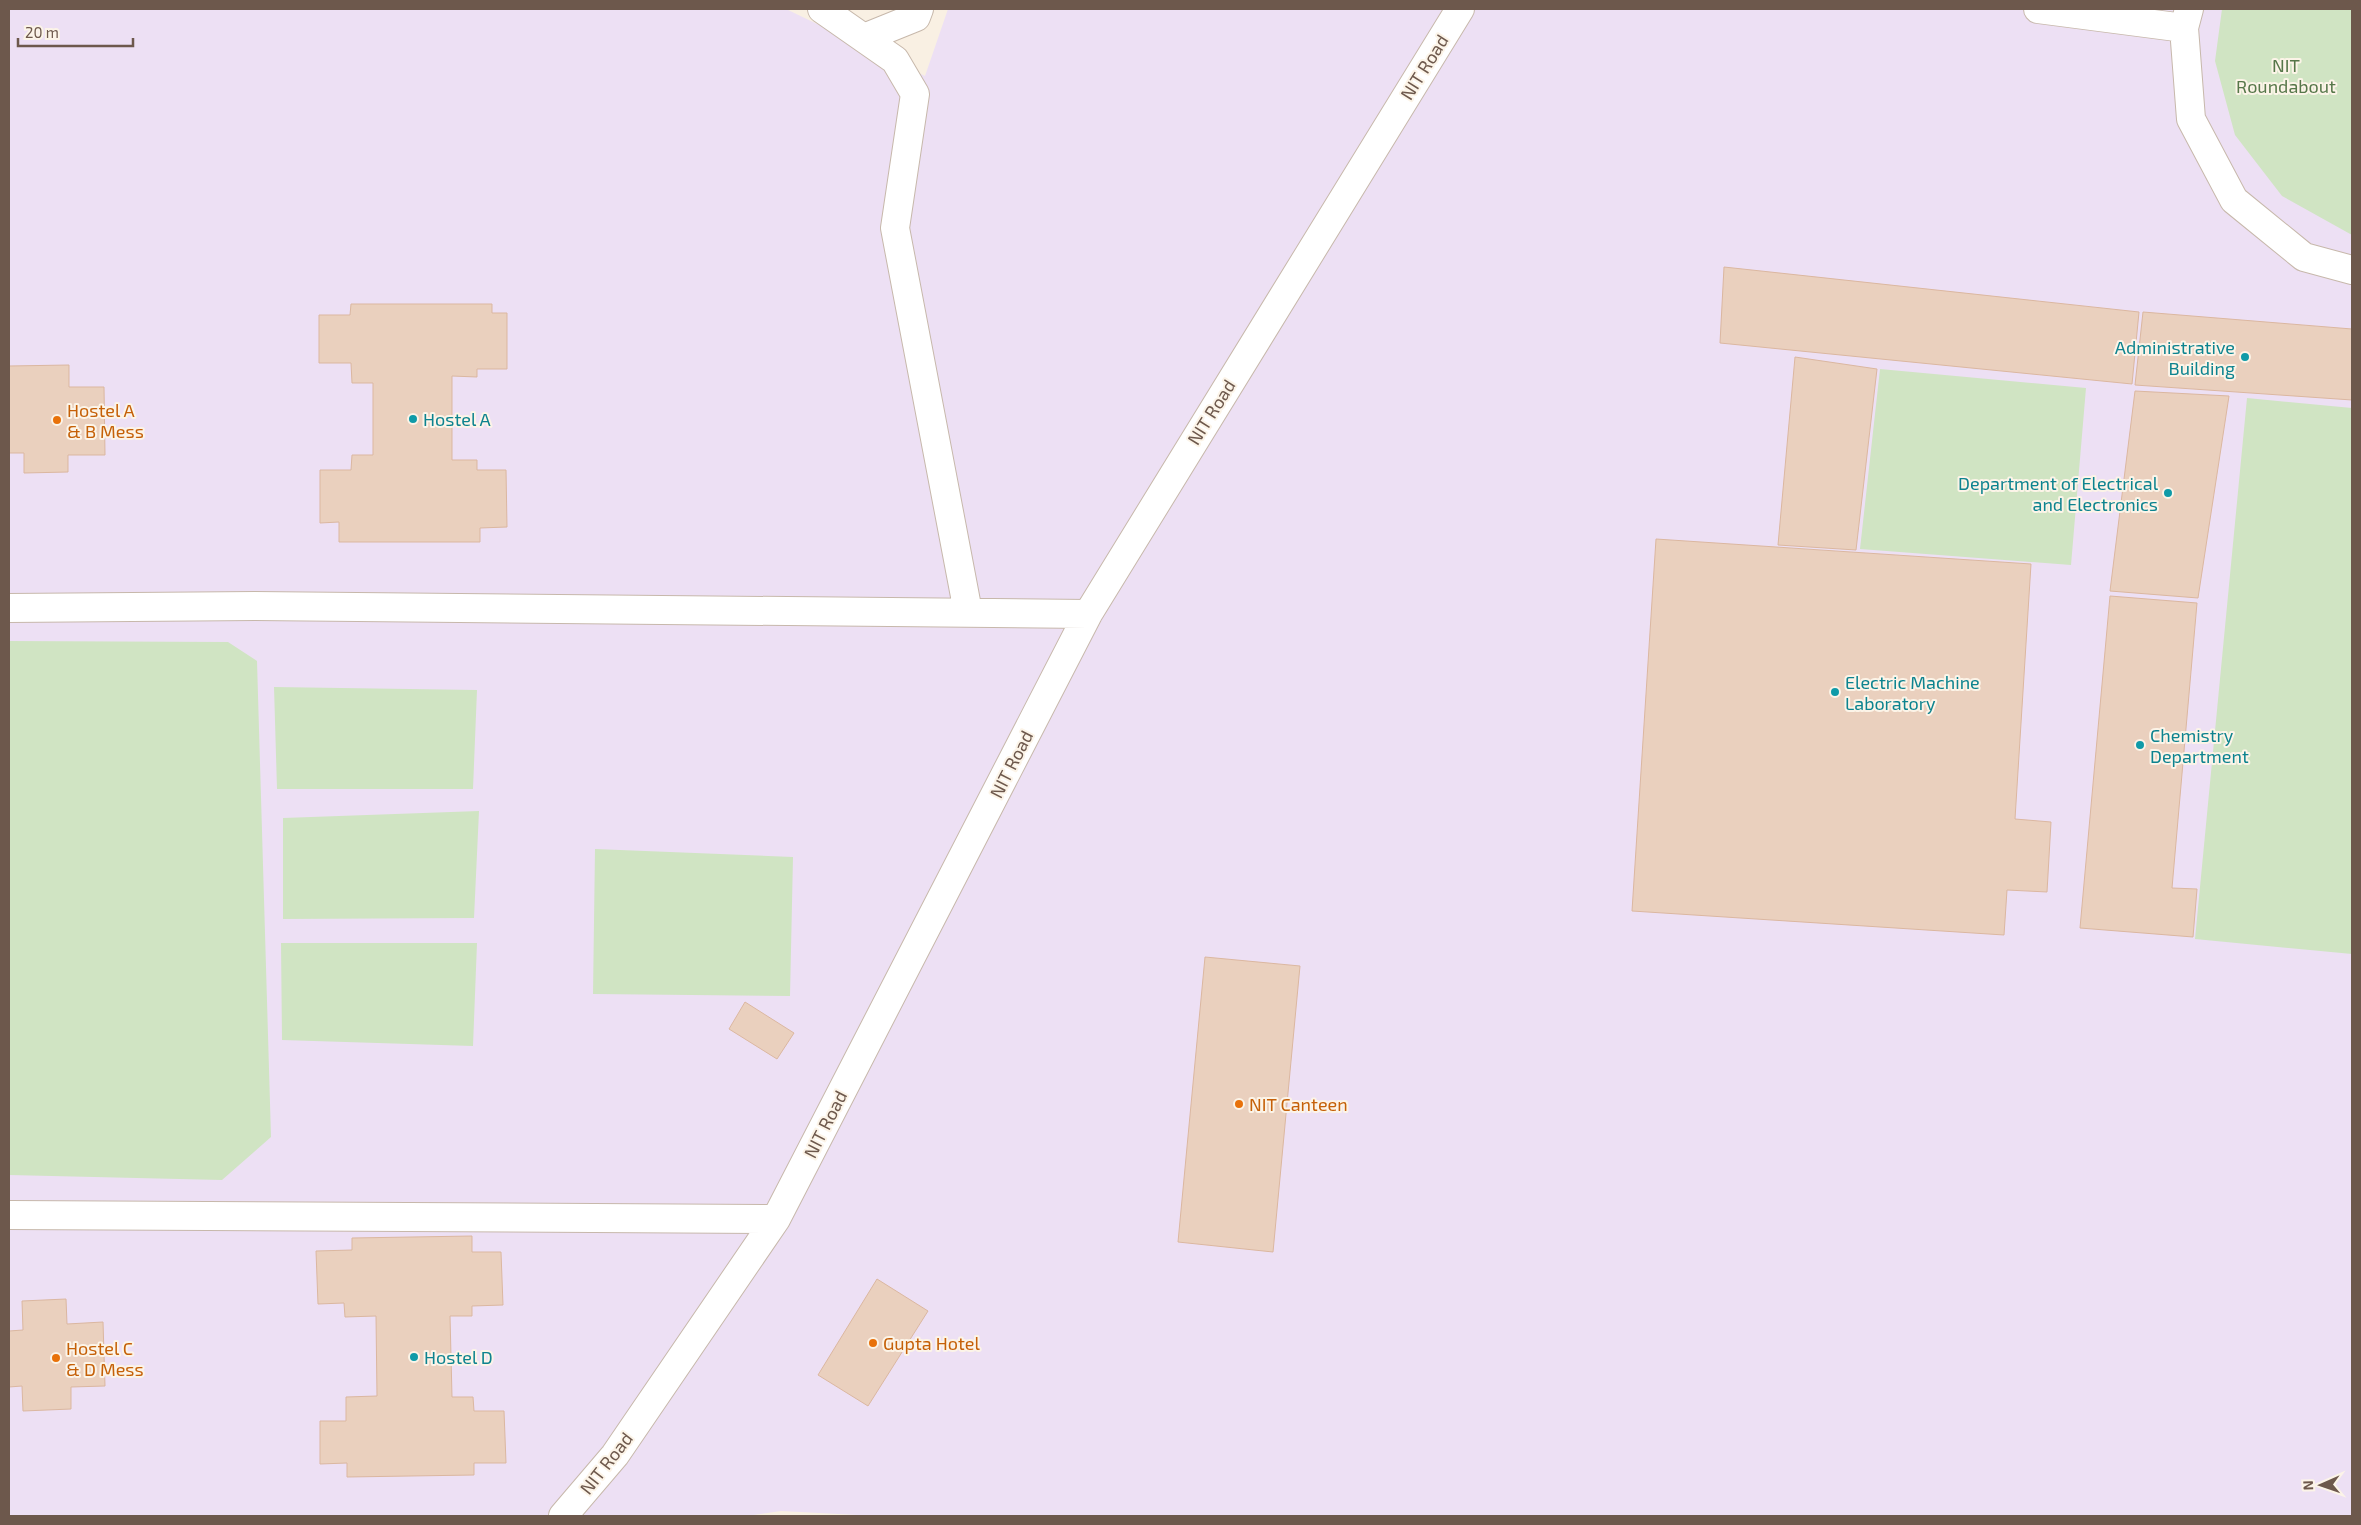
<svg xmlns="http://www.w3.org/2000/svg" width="2361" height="1525" viewBox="0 0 2361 1525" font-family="'Exo 2',sans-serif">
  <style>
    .education { fill: #ede0f4 }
    .green { fill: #d0e4c3 }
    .building { fill: #ead0be; stroke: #dbb7a0 }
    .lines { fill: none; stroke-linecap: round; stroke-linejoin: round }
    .minor-casing { stroke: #c7b8ab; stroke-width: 30 }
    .minor { stroke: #fff; stroke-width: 28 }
    .culture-dot { fill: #0f9aa8; stroke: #fcf4e8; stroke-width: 2 }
    .food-dot { fill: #e8710a; stroke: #fcf4e8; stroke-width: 2 }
    .labels { text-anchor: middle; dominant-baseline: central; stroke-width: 4; stroke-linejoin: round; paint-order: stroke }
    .park-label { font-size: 18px; fill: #567749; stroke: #fcf4e8 }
    .street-label { font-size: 18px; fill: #6d584c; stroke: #fcf4e8 }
    .culture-label { font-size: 18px; fill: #0d838f; stroke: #fcf4e8; text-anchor: start }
    .food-label { font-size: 18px; fill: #c56008; stroke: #fcf4e8; text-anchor: start }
  </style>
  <rect width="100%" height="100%" fill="#f9f0e3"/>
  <path class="education" d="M9 9H786L925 76 948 9H2352V1516H876L781 1511 747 1516H9Z"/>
  <path class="green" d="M2222 9H2352V235L2282 196 2235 135 2215 61Z
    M1880 369 2086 388 2071 565 1860 549Z
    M2247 398 2352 408V954L2195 939Z
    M9 641 228 642 257 661 271 1137 222 1180 9 1175Z
    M274 687 477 690 473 789H277Z
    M479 811 474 918 283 919V818Z
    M595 849 793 857 790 996 593 994Z
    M281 943H477L473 1046 282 1040Z"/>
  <path class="building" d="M1724 267 2139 312 2132 384 1720 343Z
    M351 304H492V313H507V369H477V377L452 376V460H477V470H506L507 527 480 528V542H339V522L320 523V470H351L352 455H373V383H352L351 363H319V315H350Z
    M2143 312 2352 329V400L2135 385Z
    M1795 357 1877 369 1856 550 1778 545Z
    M69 365V387H104L105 455H68V472L24 473V453H9V366Z
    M2135 391 2229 396 2198 598 2110 591Z
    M1656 539 2031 564 2015 819 2051 822 2047 892 2007 890 2004 935 1632 911Z
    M2110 596 2197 603 2172 888 2197 889 2193 937 2080 928Z
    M1205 957 1300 966 1273 1252 1178 1242Z
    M745 1002 794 1033 777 1059 729 1029Z
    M472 1236V1252H501L503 1305 472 1306V1316H450L452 1397H473L474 1411H504L506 1463H474V1475L347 1477V1463L320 1464V1421H346V1397L377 1396 376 1316 345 1317 344 1303 318 1304 316 1251 352 1250V1238Z
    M877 1279 928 1311 868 1406 818 1375Z
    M66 1299 67 1324 103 1322 105 1386 71 1387V1409L23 1411 22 1386 9 1387V1331L23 1330 22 1301Z"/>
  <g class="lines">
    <defs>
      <path id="minor" d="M822 9 895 60 915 94 895 228 968 612
        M2038 9 2184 28
        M2189 9 2184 28 2191 119 2234 200 2304 257 2352 270
        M864 38 916 17 919 9
        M9 608 255 606 1088 614
        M9 1215 776 1219
        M563 1516 615 1455 776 1219 1088 614 1460 9"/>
    </defs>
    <use href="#minor" class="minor-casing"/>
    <use href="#minor" class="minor"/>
  </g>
  <g class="culture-dot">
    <circle cx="2245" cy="357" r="5"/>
    <circle cx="413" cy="419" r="5"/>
    <circle cx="2168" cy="493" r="5"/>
    <circle cx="1835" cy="692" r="5"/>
    <circle cx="2140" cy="745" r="5"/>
    <circle cx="414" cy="1357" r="5"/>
  </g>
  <g class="food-dot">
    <circle cx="57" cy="420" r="5"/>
    <circle cx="1239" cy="1104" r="5"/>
    <circle cx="873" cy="1343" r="5"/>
    <circle cx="56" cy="1358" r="5"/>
  </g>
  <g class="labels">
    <g class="park-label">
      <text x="2286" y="65">NIT<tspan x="2286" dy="21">Roundabout</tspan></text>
    </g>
    <g class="street-label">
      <text transform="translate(1424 67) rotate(-58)">NIT Road</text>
      <text transform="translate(1211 412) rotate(-58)">NIT Road</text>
      <text transform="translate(1011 764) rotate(-63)">NIT Road</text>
      <text transform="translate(825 1124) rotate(-63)">NIT Road</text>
      <text transform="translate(606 1463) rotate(-52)">NIT Road</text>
    </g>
    <g class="culture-label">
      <text x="2235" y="347" text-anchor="end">Administrative<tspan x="2235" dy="21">Building</tspan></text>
      <text x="423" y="419">Hostel A</text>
      <text x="2158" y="483" text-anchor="end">Department of Electrical<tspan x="2158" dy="21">and Electronics</tspan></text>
      <text x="1845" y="682">Electric Machine<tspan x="1845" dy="21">Laboratory</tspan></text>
      <text x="2150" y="735">Chemistry<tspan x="2150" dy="21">Department</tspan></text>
      <text x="424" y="1357">Hostel D</text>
    </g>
    <g class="food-label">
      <text x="67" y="410">Hostel A<tspan x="67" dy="21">&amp; B Mess</tspan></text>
      <text x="1249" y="1104">NIT Canteen</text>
      <text x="883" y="1343">Gupta Hotel</text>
      <text x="66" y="1348">Hostel C<tspan x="66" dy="21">&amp; D Mess</tspan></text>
    </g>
  </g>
  <rect width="2361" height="1525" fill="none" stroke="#6d584c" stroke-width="20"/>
  <g transform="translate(2321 1485) rotate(268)" stroke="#fcf4e8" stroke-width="4" paint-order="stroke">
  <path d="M0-4L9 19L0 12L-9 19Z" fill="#6d584c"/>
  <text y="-8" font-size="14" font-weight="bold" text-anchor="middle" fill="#6d584c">N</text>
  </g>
  <path d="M18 38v8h115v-8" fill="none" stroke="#6d584c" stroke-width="2.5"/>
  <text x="25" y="38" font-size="15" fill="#6d584c" stroke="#fcf4e8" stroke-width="4" paint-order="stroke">20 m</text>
</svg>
